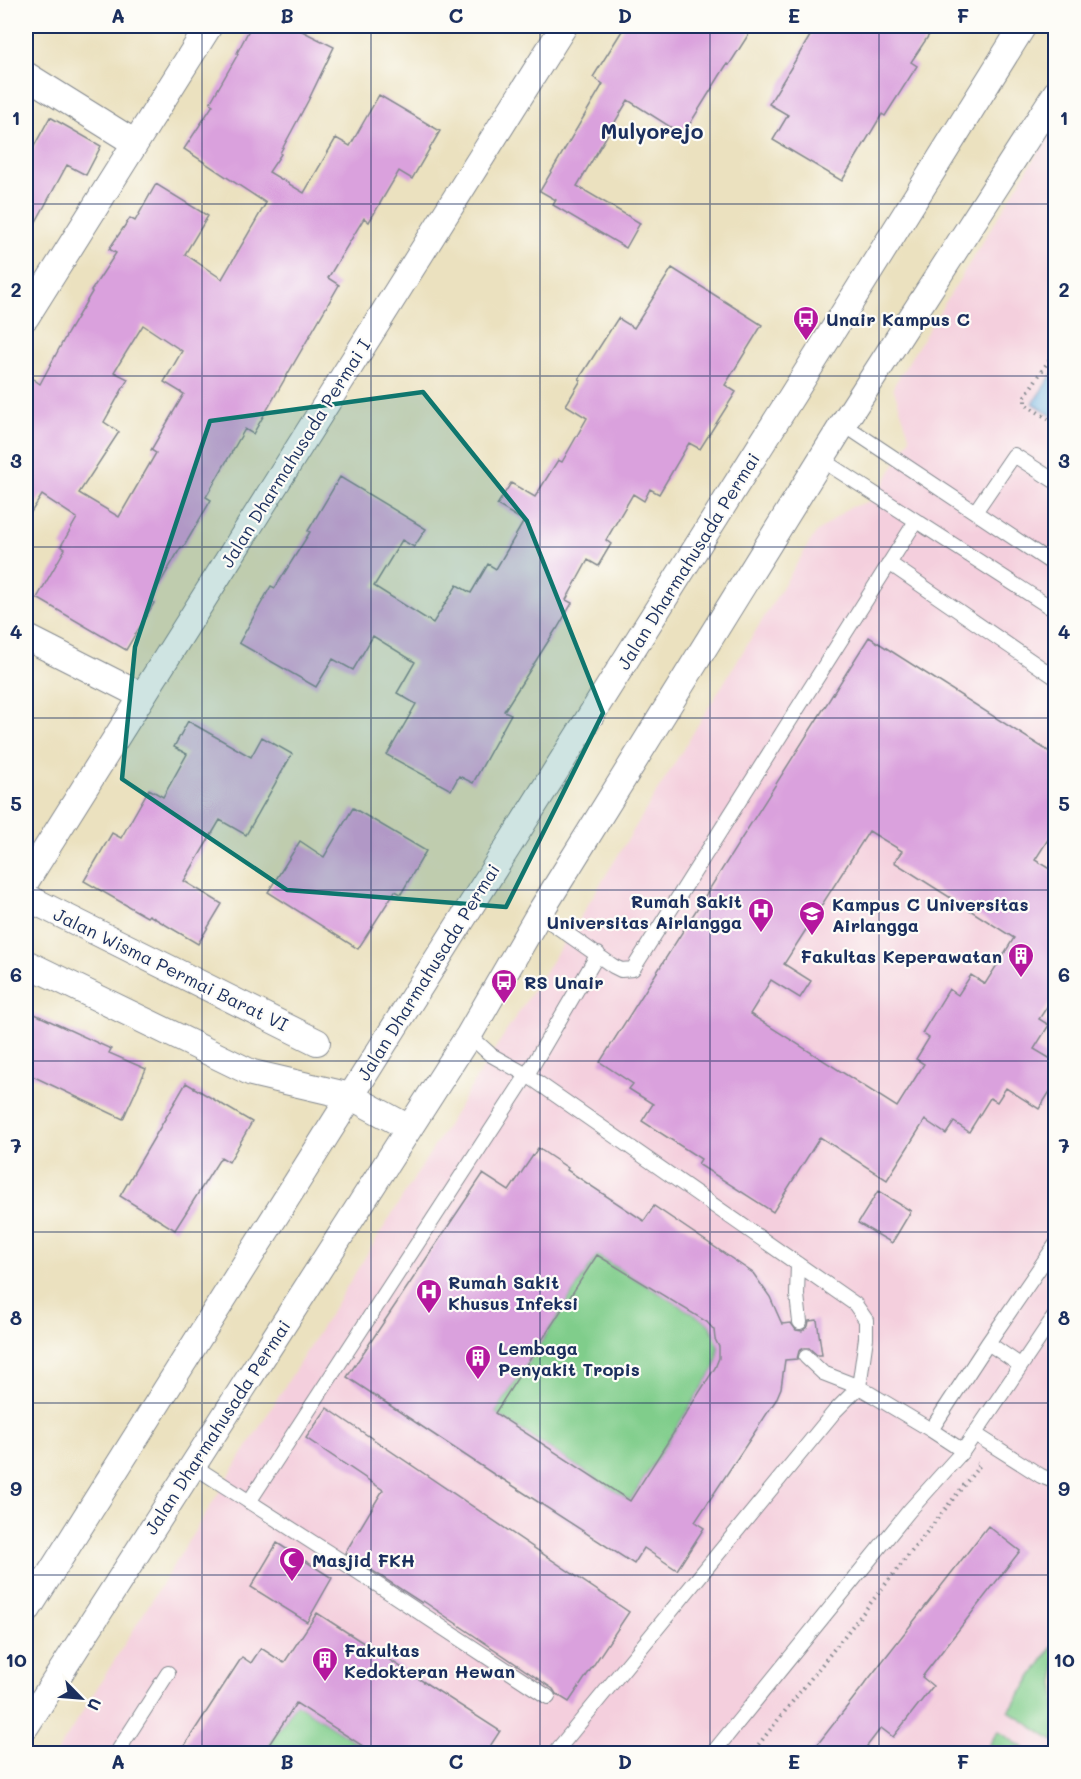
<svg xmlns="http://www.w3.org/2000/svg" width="1081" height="1779" viewBox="0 0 1081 1779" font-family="Mali,sans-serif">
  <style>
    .built { fill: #f4cfdd }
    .green { fill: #80cd8b; stroke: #4e7e74; stroke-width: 1.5 }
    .water { fill: #6aafe0; stroke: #426f9f; stroke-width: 1.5 }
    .building { fill: #daa1dd; fill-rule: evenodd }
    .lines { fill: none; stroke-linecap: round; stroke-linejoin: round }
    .service-casing { stroke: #83888e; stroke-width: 16 }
    .minor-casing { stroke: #83888e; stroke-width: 28 }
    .path { stroke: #83888e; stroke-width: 4; stroke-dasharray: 1.5 4.5; stroke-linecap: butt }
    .service { stroke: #fff; stroke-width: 14 }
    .minor { stroke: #fff; stroke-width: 26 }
    .marked { fill: #0f766e; fill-opacity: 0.2; stroke: #0f766e; stroke-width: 4.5; stroke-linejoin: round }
    .grid { fill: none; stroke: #1b2f5e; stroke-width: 1.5; stroke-opacity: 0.55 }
    .labels { text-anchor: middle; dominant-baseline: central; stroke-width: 4.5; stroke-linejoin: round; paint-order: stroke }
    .poi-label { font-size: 18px; font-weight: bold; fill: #1b2f5e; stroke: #fdfcf7; text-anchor: start }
    .street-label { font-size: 18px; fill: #1b2f5e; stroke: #fdfcf7 }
    .quarter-label { font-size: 21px; font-weight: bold; fill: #1b2f5e; stroke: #fdfcf7 }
    .neatline { fill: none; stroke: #1b2f5e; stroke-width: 2 }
    .grid-label { font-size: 20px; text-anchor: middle; font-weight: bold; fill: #1b2f5e }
  </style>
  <rect width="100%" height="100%" fill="#fdfcf7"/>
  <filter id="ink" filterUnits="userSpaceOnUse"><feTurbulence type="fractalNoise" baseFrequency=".0167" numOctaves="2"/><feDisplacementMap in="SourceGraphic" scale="12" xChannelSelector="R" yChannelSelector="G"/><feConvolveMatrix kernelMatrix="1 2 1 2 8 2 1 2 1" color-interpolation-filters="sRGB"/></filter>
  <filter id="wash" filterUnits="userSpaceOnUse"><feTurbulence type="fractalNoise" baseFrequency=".008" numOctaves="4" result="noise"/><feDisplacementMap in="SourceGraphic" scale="24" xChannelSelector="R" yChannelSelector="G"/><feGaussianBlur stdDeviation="1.35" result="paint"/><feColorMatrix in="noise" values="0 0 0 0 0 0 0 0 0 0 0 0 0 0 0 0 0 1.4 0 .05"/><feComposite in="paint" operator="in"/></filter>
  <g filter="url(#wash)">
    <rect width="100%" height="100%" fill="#ebe1bf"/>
    <path class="built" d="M1055 125V1753L56 1754 491 1055 579 919 815 534 848 508 874 500 910 438 893 387Z"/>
    <path class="green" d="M597 1255 707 1322C718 1335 721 1352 715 1368L630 1501 495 1413Z
      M1055 1642V1742L1009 1711Z
      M296 1703 373 1753 263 1754Z
      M998 1731 1031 1753H984Z"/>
    <path class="water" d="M1055 370V418L1033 403Z"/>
    <g id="blocks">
      <path class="building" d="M251 26H292L334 47 308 101 280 153 281 154 269 172 304 193 336 138 350 146 379 95 440 131 412 179 399 171 369 222 364 218 328 278 339 285 253 434 245 429 206 497 211 500 183 548 181 547 150 600 154 603 126 650 37 598 65 549 61 546 77 518 42 495 26 520V374L40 384 67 334 92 292 91 291 116 253 109 249 130 218 135 221 156 184 208 216 185 254 222 279 266 203 184 149 213 105 210 103 238 54 237 53ZM143 325 182 351 164 382 184 394 151 450 156 453 119 517 79 493 119 432 104 422 128 379 114 372Z
        M625 26H754L729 65 727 64 683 135 628 100 577 186 640 223 626 248 553 205 556 200 540 191 603 84 593 77Z
        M816 26H935L911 62 917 66 885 116 882 114 842 181 773 140 788 115 769 104Z
        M50 117 101 146 86 175 67 165 26 240V161Z
        M672 268 762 325 725 385 736 392 700 449 689 443 659 494 650 489 644 501 633 494 606 540 611 544 598 566 588 560 566 600 572 603 557 629H556L504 711 511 714 473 783 459 776 451 790 387 755 416 704 397 693 415 662 373 636 353 670 333 659 316 687 239 643 271 586 275 588 310 532 308 531 340 477 426 529 414 547 402 540 374 586 433 623 457 585 471 593 488 564 496 569 524 521 497 505 511 483 535 497 558 460 562 462 587 418 566 405 581 380 579 379 618 318 634 328Z
        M869 637 1056 756V827L1035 860 1056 873V993L1039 1019 1049 1025 1034 1049 1056 1062V1082L1039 1109 1006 1088 997 1102 990 1098 969 1132 954 1122 946 1134 925 1120 887 1180 820 1137 773 1212 698 1164 701 1159 642 1121 653 1104 629 1089 633 1084 600 1062ZM869 831 902 851 894 862 1014 938 985 984 971 975 958 995 949 989 922 1033 929 1038 916 1059 924 1064 897 1107 750 1014 771 980 800 998 811 981 784 964Z
        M188 721 251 757 262 737 292 754 246 835 220 820 184 881 222 904 198 944 149 915 147 917 84 881 112 833 121 838 149 789 163 797 187 754 174 747Z
        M353 808 426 851 401 894 395 891 358 949 268 892 300 841 324 857Z
        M26 1010 111 1049 109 1053 146 1069 123 1119 26 1073Z
        M186 1083 252 1122 229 1162 221 1157 175 1230 120 1196Z
        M538 1148 568 1168 567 1170 644 1221 654 1206 753 1273 770 1297 782 1324 791 1323 796 1330 802 1331 808 1326 809 1321 817 1320 822 1355H817L809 1348H804L799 1351 797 1359 785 1360 781 1388 776 1400 695 1522 704 1528 677 1570 644 1548 634 1564 501 1478V1479L347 1377 483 1174 509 1191ZM597 1255 707 1322 714 1330 715 1339 719 1347V1358L715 1368 630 1501 495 1413Z
        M878 1191 911 1211 892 1243 858 1223Z
        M327 1408 629 1612 569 1702 556 1694 553 1689 423 1601 422 1603 345 1553 383 1490 306 1438Z
        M988 1526 1020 1551 922 1677 933 1686 893 1737 881 1728 861 1754H810Z
        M277 1543 332 1578 307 1622 251 1587Z
        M317 1613 500 1731 485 1754H375L296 1703 263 1754H179L242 1657 251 1663 261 1648 284 1663Z"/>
    </g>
  </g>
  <g filter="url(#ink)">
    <use href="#blocks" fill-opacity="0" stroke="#83888e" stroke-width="1.5"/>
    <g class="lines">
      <defs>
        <path id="service" d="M843 424 1056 566
          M822 460 1056 611
          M975 512 1014 455 1056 482
          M889 563 1056 678
          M539 914 613 966 621 970 633 969 916 521
          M469 1035 491 1055 527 1075 855 1304 866 1320V1338L859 1387 835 1411 554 1754
          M798 1264 797 1295 800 1322
          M988 1343 1020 1365
          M806 1357 823 1373 859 1387 931 1430 963 1451
          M931 1430 988 1343 1056 1244
          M975 1434 1041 1476 1056 1482
          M192 1465 343 1562 548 1697
          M249 1502 527 1075 598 954
          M26 1750 30 1754
          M116 1754 168 1673
          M712 1754 909 1511 963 1451 1056 1314"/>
        <path id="minor" d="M26 75 135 143
          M26 317 209 26
          M26 637 142 696
          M26 881 564 26
          M26 897 317 1042
          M26 963 252 1073 350 1096 409 1128
          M26 1612 795 391 1023 26
          M26 1726 469 1035 539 914 843 424 1056 93"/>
      </defs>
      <use href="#service" class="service-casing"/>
      <use href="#minor" class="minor-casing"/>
      <path class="path" d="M1056 350 1025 396V404L1056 424
        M751 1754 980 1465 977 1463"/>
      <use href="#service" class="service"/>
      <use href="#minor" class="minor"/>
    </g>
  </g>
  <path class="marked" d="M423 392 527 521 603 713 506 907 287 890 122 779 135 647 210 421Z"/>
  <path class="grid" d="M202 26V1754M371 26V1754M540 26V1754M710 26V1754M879 26V1754M26 204H1056M26 376H1056M26 547H1056M26 718H1056M26 890H1056M26 1061H1056M26 1232H1056M26 1403H1056M26 1575H1056"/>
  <defs>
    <symbol id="bus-pin" viewBox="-11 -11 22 30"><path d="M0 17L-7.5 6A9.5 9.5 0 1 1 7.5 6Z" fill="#b5179e" stroke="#fdfcf7"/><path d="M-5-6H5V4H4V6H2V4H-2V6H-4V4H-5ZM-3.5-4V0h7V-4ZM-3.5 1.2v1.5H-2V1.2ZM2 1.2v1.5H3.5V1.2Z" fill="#fff"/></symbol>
    <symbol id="hospital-pin" viewBox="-11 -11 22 30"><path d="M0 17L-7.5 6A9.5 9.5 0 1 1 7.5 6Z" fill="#b5179e" stroke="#fdfcf7"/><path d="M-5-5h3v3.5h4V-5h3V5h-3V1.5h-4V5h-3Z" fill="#fff"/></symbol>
    <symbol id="university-pin" viewBox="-11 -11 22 30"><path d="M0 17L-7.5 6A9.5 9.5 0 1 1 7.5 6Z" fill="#b5179e" stroke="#fdfcf7"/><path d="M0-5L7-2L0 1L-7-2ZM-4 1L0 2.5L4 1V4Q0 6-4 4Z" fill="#fff"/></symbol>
    <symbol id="building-pin" viewBox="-11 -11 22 30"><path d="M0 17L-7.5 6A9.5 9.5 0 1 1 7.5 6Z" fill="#b5179e" stroke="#fdfcf7"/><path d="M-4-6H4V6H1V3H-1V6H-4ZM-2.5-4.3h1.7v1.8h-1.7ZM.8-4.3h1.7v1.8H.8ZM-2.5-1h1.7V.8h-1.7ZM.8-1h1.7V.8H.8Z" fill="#fff"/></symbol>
    <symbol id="mosque-pin" viewBox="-11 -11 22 30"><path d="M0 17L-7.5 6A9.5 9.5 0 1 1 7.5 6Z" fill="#b5179e" stroke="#fdfcf7"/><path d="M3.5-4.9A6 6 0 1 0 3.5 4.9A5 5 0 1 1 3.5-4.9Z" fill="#fff"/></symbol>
  </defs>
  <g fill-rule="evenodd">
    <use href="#bus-pin" x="791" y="304" width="30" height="40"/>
    <use href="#hospital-pin" x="746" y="896" width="30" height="40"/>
    <use href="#university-pin" x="797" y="899" width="30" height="40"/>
    <use href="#building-pin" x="1006" y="941" width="30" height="40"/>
    <use href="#bus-pin" x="489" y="967" width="30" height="40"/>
    <use href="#hospital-pin" x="414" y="1277" width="30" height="40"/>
    <use href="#building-pin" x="463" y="1343" width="30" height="40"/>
    <use href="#mosque-pin" x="277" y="1545" width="30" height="40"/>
    <use href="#building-pin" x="310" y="1645" width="30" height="40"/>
  </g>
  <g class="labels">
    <g class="poi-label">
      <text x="826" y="319">Unair Kampus C</text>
      <text x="742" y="901" text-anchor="end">Rumah Sakit<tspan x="742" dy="21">Universitas Airlangga</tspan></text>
      <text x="832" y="904">Kampus C Universitas<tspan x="832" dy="21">Airlangga</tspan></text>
      <text x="1002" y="956" text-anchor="end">Fakultas Keperawatan</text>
      <text x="524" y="982">RS Unair</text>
      <text x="448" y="1282">Rumah Sakit<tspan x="448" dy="21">Khusus Infeksi</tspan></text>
      <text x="498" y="1348">Lembaga<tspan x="498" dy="21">Penyakit Tropis</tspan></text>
      <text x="312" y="1560">Masjid FKH</text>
      <text x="344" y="1650">Fakultas<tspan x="344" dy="21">Kedokteran Hewan</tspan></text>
    </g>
    <g class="street-label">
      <text transform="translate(295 453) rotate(-58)">Jalan Dharmahusada Permai I</text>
      <text transform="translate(688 561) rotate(-58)">Jalan Dharmahusada Permai</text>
      <text transform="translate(171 969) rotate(26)">Jalan Wisma Permai Barat VI</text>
      <text transform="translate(428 972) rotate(-58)">Jalan Dharmahusada Permai</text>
      <text transform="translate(217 1427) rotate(-57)">Jalan Dharmahusada Permai</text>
    </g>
    <g class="quarter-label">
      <text x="652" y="130">Mulyorejo</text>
    </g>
  </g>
  <rect width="1081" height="1779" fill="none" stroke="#fdfcf7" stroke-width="66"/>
  <g transform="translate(81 1698) rotate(115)" stroke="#fdfcf7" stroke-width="4.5" paint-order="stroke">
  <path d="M0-4.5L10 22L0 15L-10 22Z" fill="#1b2f5e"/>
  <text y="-9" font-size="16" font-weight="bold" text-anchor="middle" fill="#1b2f5e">U</text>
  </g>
  <rect x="33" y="33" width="1015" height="1713" class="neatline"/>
  <g class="grid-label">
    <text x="118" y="23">A</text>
    <text x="287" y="23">B</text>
    <text x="456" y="23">C</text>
    <text x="625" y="23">D</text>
    <text x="794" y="23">E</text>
    <text x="963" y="23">F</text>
    <text x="16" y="125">1</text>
    <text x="1064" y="125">1</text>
    <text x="16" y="297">2</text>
    <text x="1064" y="297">2</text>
    <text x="16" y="468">3</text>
    <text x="1064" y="468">3</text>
    <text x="16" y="639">4</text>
    <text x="1064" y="639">4</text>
    <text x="16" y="811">5</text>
    <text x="1064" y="811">5</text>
    <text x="16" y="982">6</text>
    <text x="1064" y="982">6</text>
    <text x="16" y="1153">7</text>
    <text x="1064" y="1153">7</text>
    <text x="16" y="1325">8</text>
    <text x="1064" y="1325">8</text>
    <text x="16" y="1496">9</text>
    <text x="1064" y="1496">9</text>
    <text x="16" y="1667">10</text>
    <text x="1064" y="1667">10</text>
    <text x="118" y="1769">A</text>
    <text x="287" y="1769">B</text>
    <text x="456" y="1769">C</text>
    <text x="625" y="1769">D</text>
    <text x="794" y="1769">E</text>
    <text x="963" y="1769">F</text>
  </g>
</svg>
